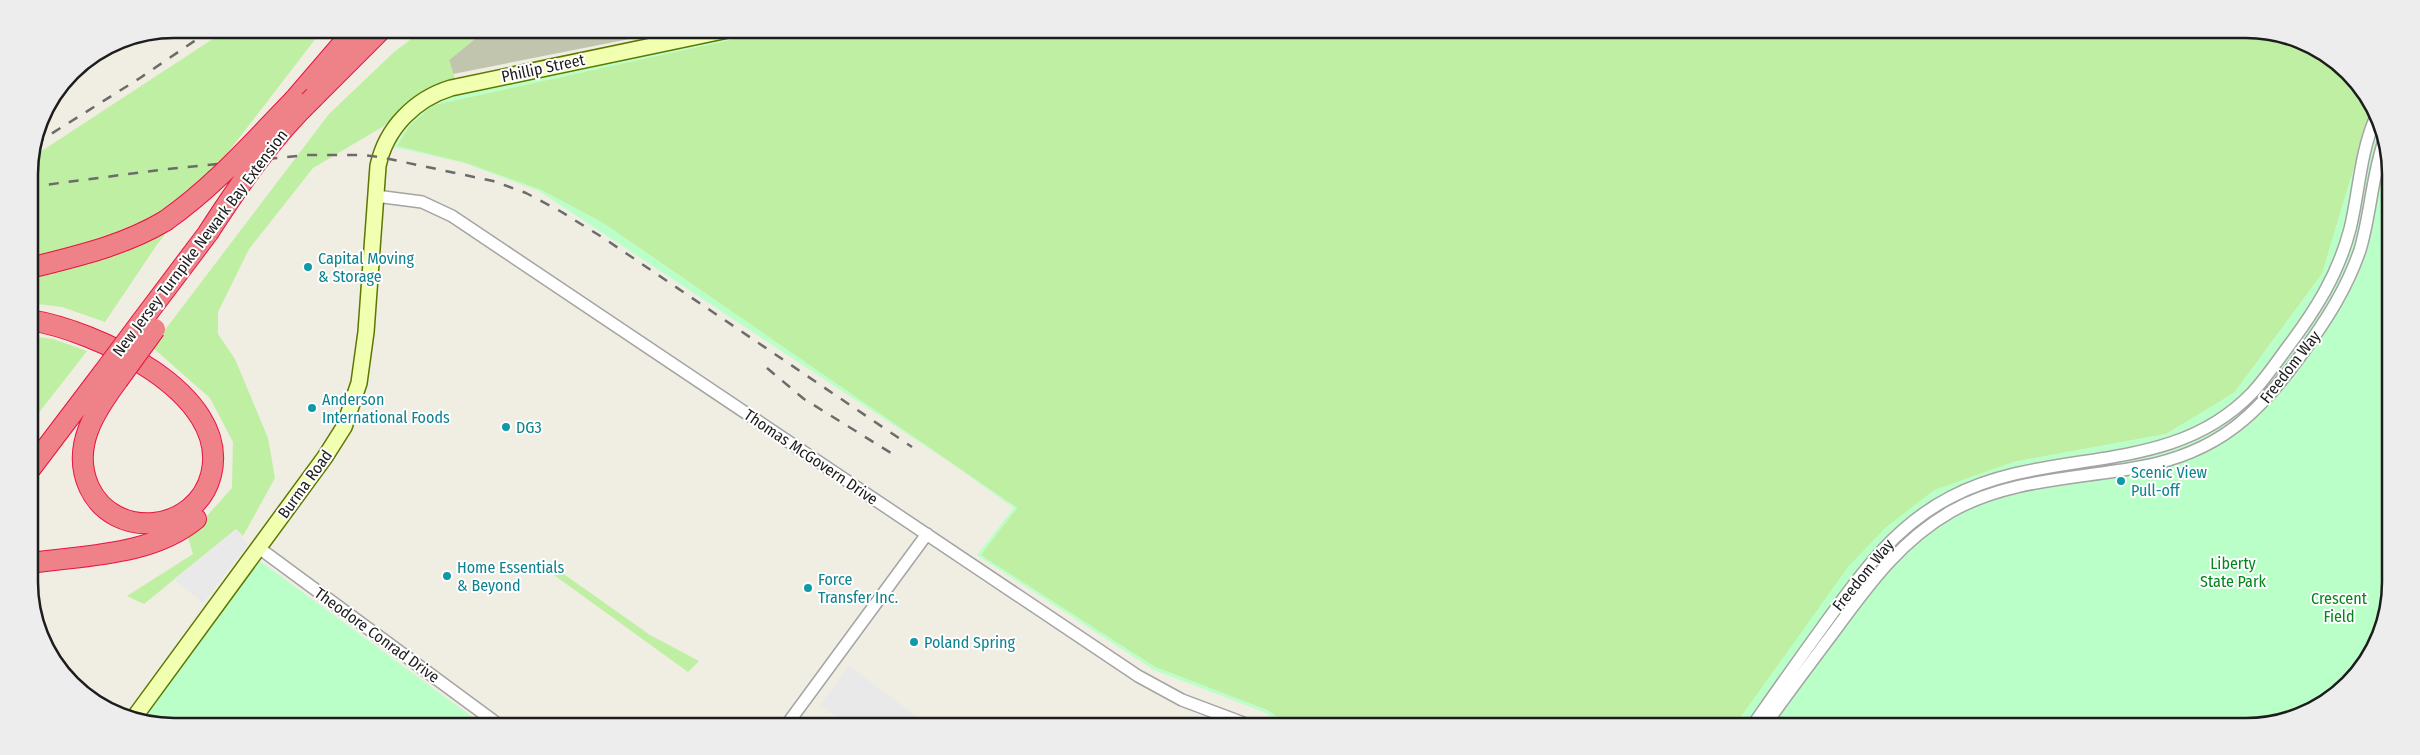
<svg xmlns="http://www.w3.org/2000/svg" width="2420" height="755" viewBox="0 0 2420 755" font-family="'Fira Sans Condensed',sans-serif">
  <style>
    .construction { fill: #c2c5ad }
    .grass { fill: #bfefa2 }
    .park { fill: #baffc8 }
    .parking { fill: #e9e9e9 }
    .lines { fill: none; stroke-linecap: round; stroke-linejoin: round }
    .street-casing { stroke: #a4a4a4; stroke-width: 14 }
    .secondary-casing { stroke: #5d7800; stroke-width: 18 }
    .highway-casing { stroke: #ea1242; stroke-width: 22 }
    .street { stroke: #fff; stroke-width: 11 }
    .secondary { stroke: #f1ffb0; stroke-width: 15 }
    .highway { stroke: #ef8188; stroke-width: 20 }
    .rail { stroke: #6b6b6b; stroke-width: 2.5; stroke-dasharray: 10 10; stroke-linecap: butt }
    .highway-bridge-casing { stroke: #ea1242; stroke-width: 22; stroke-linecap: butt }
    .highway-bridge { stroke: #ef8188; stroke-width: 20 }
    .culture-dot { fill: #0f9aa8; stroke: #fff; stroke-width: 2 }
    .labels { text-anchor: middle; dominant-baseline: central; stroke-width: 4; stroke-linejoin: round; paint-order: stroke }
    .street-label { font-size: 16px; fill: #1d1d1d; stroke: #fff }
    .culture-label { font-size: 16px; fill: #0d838f; stroke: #fff; text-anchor: start }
    .park-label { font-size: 16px; fill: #01861c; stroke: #fff }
    .rim { fill: none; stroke: #1d1d1d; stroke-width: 2.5 }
  </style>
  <rect width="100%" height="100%" fill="#f0ede2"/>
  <path class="construction" d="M487 29 675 30 453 74 449 60Z"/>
  <path class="grass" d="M228 29H323L156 246 105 322 62 307 30 303 29 164 31 158Z
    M424 29H487L449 60 455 79 429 88 407 103 384 126 313 168 249 249 218 312V334L235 359 268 438 275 478 243 536 236 529 144 604 127 596 193 554 188 537 232 488 233 442 210 398 152 347 329 114 393 53Z
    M776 30 2284 34 2355 78 2371 111 2322 274 2234 393 2166 434 2013 462 1771 676 1735 725 1288 724 1267 710 1155 667 980 555 1017 508 603 223 541 190 466 163 397 146 409 126 433 105Z
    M30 336 53 339 87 351 30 424Z
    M558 570 650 635 699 661 688 672 554 575Z"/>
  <path class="park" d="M764 30H776L433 105 409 126 397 146 466 163 541 190 603 223 1017 508 981 555 1155 667 1267 710 1288 724H1282L1264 712 1154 670 977 555 1014 508 951 463 539 191 464 163 394 147C409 122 420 110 447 96Z
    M2371 111 2389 146 2386 619 2342 691 2302 715 2256 726 1735 725 1848 567 1885 528 1934 490 2013 462 2166 434 2234 393 2322 274Z
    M260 561 479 722 159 721 147 713Z"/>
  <path class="parking" d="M236 530 248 544 203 603 174 579Z
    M849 666 926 723H844L820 705Z"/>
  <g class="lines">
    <defs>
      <path id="street" d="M376 196 422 202 452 216 1138 676 1182 700 1246 724
        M259 548 495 722
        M788 723 927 534
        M1753 725C1776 692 1800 658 1824 625 1860 575 1894 526 1951 497 2050 445 2169 479 2252 393 2265 379 2276 363 2287 348 2315 311 2338 275 2350 229 2359 192 2360 154 2375 119
        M1765 725C1788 693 1812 661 1836 629 1870 583 1901 540 1952 511 2009 479 2076 479 2140 467 2220 452 2258 414 2304 351 2327 319 2347 288 2360 250 2371 213 2372 174 2385 138"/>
      <path id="secondary" d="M133 719 325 457 344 427 359 383 366 332 378 166C386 128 415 99 451 88L728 30"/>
      <path id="highway" d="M314 97 382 29
        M294 100 355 29
        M30 268C77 256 123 246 165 221
        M30 320C93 330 232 392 211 475 196 533 114 541 89 487 71 447 95 411 118 380
        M141 322 208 233
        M31 468 103 373
        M31 563C86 555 151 556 196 519"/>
    </defs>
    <use href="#street" class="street-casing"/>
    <use href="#secondary" class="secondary-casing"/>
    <use href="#highway" class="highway-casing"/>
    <use href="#street" class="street"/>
    <use href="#secondary" class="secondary"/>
    <use href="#highway" class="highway"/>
    <path class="rail" d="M35 144 140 78 212 29
      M29 187 167 169 306 155H362L380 157 493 181 526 193 560 211 605 239 912 447
      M767 368 804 399 891 453"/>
    <defs>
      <path id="highway-bridge" d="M165 221C214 187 253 142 294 100
        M208 233C239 185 272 137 314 97
        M103 373 141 322
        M118 380 155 329"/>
    </defs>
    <use href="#highway-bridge" class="highway-bridge-casing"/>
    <use href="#highway-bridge" class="highway-bridge"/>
  </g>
  <g class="culture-dot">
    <circle cx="308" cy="267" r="5"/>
    <circle cx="312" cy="408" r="5"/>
    <circle cx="506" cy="427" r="5"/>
    <circle cx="2121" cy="481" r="5"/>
    <circle cx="447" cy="576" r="5"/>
    <circle cx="808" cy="588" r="5"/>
    <circle cx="914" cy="642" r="5"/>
  </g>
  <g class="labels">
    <g class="street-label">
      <text transform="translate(543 68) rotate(-12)">Phillip Street</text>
      <text transform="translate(200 243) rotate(-53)">New Jersey Turnpike Newark Bay Extension</text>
      <text transform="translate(2290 367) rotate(-52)">Freedom Way</text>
      <text transform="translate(811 457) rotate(34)">Thomas McGovern Drive</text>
      <text transform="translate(305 484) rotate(-54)">Burma Road</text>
      <text transform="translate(1863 575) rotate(-51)">Freedom Way</text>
      <text transform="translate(377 635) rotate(36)">Theodore Conrad Drive</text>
    </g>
    <g class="culture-label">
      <text x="318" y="258">Capital Moving<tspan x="318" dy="18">&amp; Storage</tspan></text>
      <text x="322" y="399">Anderson<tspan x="322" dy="18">International Foods</tspan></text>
      <text x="516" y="427">DG3</text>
      <text x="2131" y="472">Scenic View<tspan x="2131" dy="18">Pull-off</tspan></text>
      <text x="457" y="567">Home Essentials<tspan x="457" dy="18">&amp; Beyond</tspan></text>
      <text x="818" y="579">Force<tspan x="818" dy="18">Transfer Inc.</tspan></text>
      <text x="924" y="642">Poland Spring</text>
    </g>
    <g class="park-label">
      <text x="2233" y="563">Liberty<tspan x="2233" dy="18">State Park</tspan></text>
      <text x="2339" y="598">Crescent<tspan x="2339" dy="18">Field</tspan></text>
    </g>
  </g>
  <path d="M0 0H2420V755H0ZM174 38H2246A136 136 0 0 1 2382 174V582A136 136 0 0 1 2246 718H174A136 136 0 0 1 38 582V174A136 136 0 0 1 174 38Z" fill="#ededed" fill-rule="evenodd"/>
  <path class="rim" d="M174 38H2246A136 136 0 0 1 2382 174V582A136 136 0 0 1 2246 718H174A136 136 0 0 1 38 582V174A136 136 0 0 1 174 38Z"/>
</svg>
